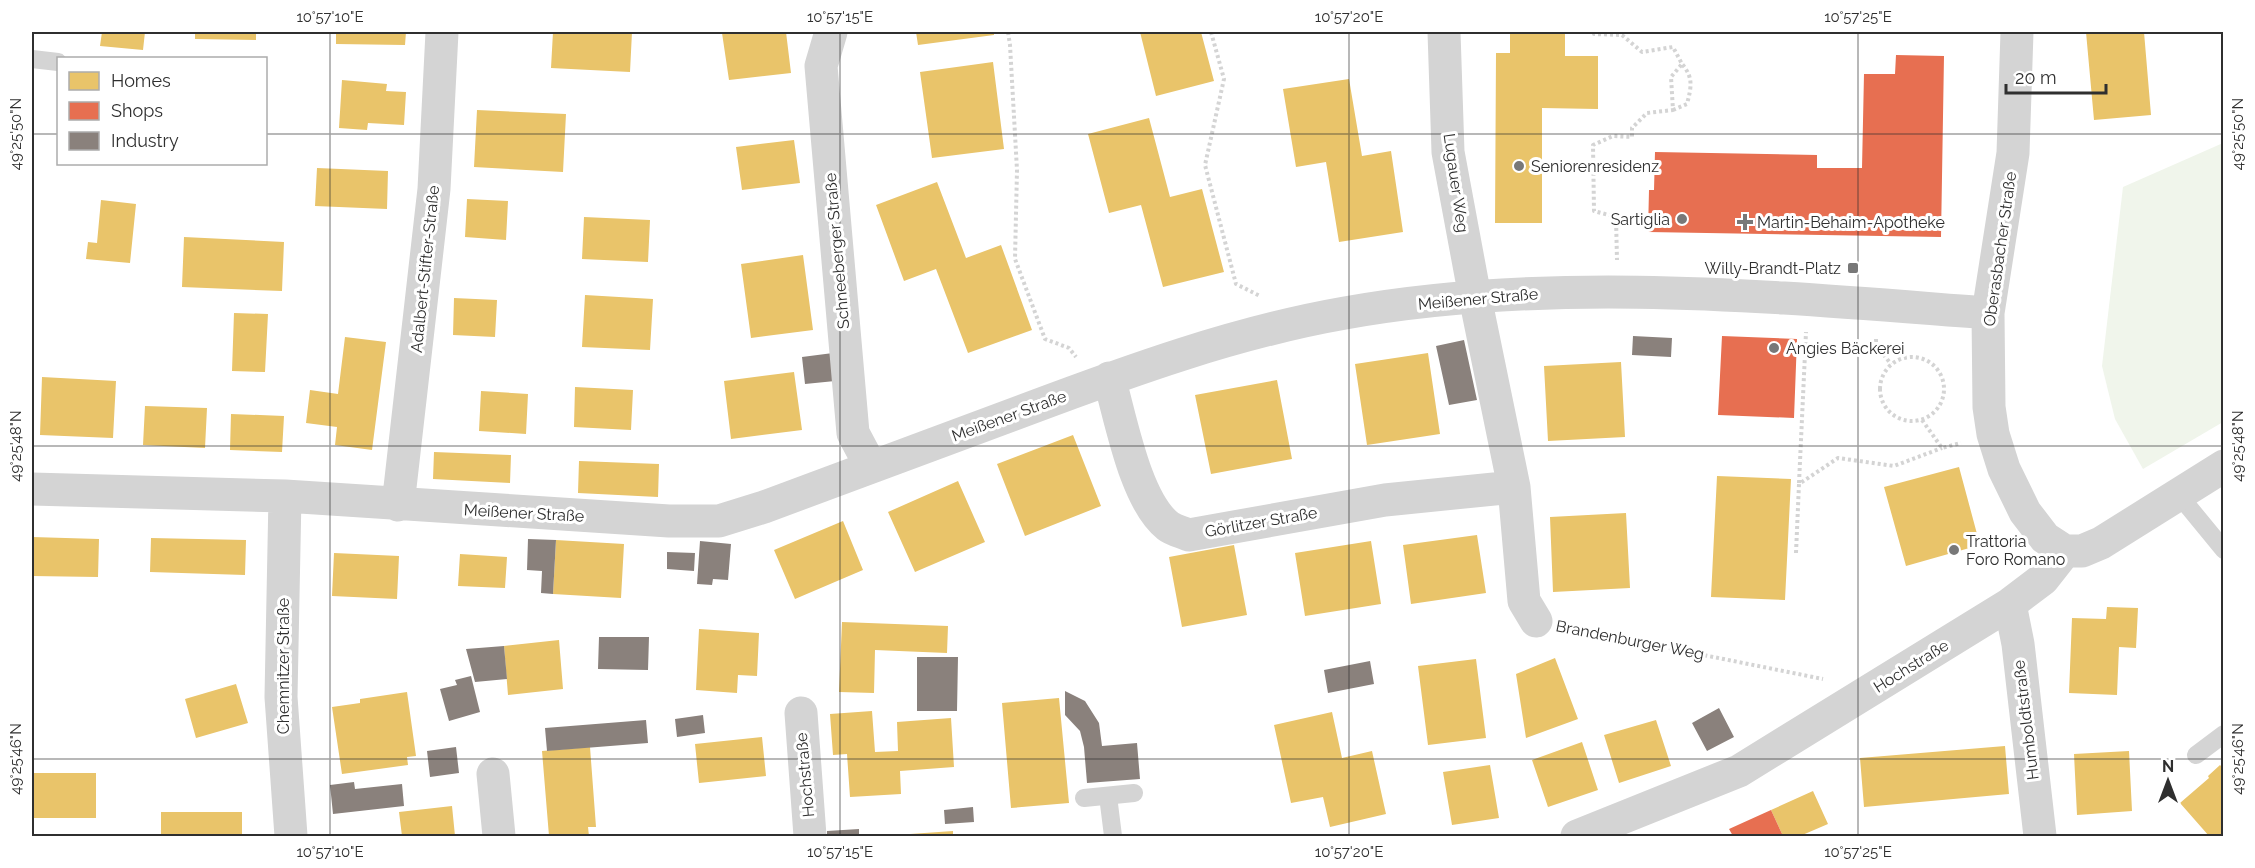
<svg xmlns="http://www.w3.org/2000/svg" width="2255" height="868" viewBox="0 0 2255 868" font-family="Raleway,sans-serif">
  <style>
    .green { fill: #f0f5eb }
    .homes { fill: #e9c46a }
    .shops { fill: #e76f51 }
    .industry { fill: #8a817c }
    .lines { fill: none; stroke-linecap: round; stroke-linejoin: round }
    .path { stroke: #d4d4d4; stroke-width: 4; stroke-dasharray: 3 3; stroke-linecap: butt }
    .lane { stroke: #d4d4d4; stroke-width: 18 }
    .street { stroke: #d4d4d4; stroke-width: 33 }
    .ticks { fill: none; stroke: #2f2f2f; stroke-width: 1.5; stroke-opacity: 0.45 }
    .poi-dot { fill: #787878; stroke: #fff; stroke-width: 2 }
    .labels { text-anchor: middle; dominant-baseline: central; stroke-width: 6; stroke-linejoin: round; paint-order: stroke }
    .poi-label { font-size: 16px; fill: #2f2f2f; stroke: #fff; text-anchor: start }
    .street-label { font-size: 16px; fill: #2f2f2f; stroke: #fff }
    .neatline { fill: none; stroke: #2f2f2f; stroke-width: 2 }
    .ticks-label { font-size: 15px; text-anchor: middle; fill: #2f2f2f }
  </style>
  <rect width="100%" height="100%" fill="#fff"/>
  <path class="green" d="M2223 143V422L2143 469 2115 419 2102 366 2123 187Z"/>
  <path class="homes" d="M102 32H145L143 50 100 46Z
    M195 32H256V40L195 39Z
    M336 32H406L405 45 336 44Z
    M553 32H632L630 72 551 68Z
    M731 32H786L791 73 729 80 722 33Z
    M916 32H994V35L918 45Z
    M1140 32H1201L1214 81 1156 96Z
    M1510 32H1565V56H1598V109L1542 108V223H1495L1496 53H1510Z
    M2086 32H2144L2151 115 2094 120Z
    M993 62 1004 149 932 158 920 72Z
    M1349 79 1362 156 1391 151 1403 232 1339 242 1326 162 1296 167 1283 89Z
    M342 80 387 84 386 91 406 92 404 125 368 123 367 130 339 128Z
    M477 110 566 114 563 172 474 167Z
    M1149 118 1170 197 1202 189 1224 272 1163 287 1141 205 1109 213 1088 134Z
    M794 140 800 183 742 190 736 147Z
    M317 168 388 171 387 209 315 206Z
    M937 182 966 258 1001 245 1032 330 968 353 936 269 904 281 876 205Z
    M467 199 508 201 506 240 465 237Z
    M101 200 136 204 130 263 86 259 88 242 97 243Z
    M584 217 650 220 648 262 582 259Z
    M184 237 284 242 282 291 182 287Z
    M803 255 813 330 751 338 741 264Z
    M585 295 653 299 650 350 582 347Z
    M454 298 497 300 495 337 453 335Z
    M234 313 268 314 265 372 232 371Z
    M345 337 386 342 372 450 335 445 337 427 306 423 310 390 338 394Z
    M1428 353 1440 434 1367 445 1355 364Z
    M1621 362 1625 437 1548 441 1544 366Z
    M794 372 802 430 731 439 724 381Z
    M42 377 116 381 113 438 40 435Z
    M1277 380 1292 459 1211 474 1195 395Z
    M575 387 633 390 631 430 574 427Z
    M481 391 528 394 526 434 479 431Z
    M145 406 207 408 205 448 143 445Z
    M231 414 284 416 282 452 230 450Z
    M1073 435 1101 506 1025 536 997 464Z
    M434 452 511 455 510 483 433 479Z
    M579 461 659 464 658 497 578 493Z
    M1959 467 1980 545 1906 566 1884 487Z
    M1717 476 1791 479 1785 600 1711 597Z
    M958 481 985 542 915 572 888 512Z
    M1626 513 1630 588 1553 592 1550 517Z
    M843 521 863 570 795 599 774 550Z
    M1477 535 1486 593 1411 604 1403 545Z
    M32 537 99 539 98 577 32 576Z
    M151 538 246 540 245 575 150 572Z
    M556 540 624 544 621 598 553 594Z
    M1371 541 1381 604 1305 616 1295 553Z
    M1234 545 1247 615 1182 627 1169 557Z
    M334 553 399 556 397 599 332 596Z
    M460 554 507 557 505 588 458 586Z
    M2107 607 2138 608 2136 648 2119 647 2117 695 2069 693 2072 618 2106 619Z
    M842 622 948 626 947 653 875 650 874 693 839 692Z
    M699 629 759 633 757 676 738 675 737 693 696 690Z
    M559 640 563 689 508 695 504 646Z
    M1555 658 1578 719 1526 738 1516 674Z
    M1476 659 1486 738 1428 745 1418 666Z
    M236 684 248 723 196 738 185 699Z
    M407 692 416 756 407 757 408 765 342 774 332 707 360 703V699Z
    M1059 698 1069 803 1011 808 1002 703Z
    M872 711 875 752 898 751 897 722 951 718 954 767 900 771 901 794 850 797 847 754 833 755 830 714Z
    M1332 712 1342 758 1372 751 1386 814 1330 827 1323 797 1291 803 1274 725Z
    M1656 720 1671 766 1619 783 1604 735Z
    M762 737 766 776 699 783 695 744Z
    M1582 742 1598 790 1548 807 1532 760Z
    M2005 746 2009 794 1864 807 1860 758Z
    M590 747 596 827H588L589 836H549L542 751Z
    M2129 751 2132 811 2077 815 2074 754Z
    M1490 765 1499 818 1452 825 1443 772Z
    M2220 765 2224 769V836H2209L2180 803 2209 778 2208 776Z
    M32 773H96V818H32Z
    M1813 791 1828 824 1800 836H1783L1771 810Z
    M452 806 455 836H402L399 812Z
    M161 812H242V836H161Z
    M953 831V836H896V835Z"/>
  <path class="shops" d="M1896 55 1944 56 1941 237 1648 232 1649 190H1654L1655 152 1817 155V168H1862L1864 74H1895Z
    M1722 336 1797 339 1794 418 1718 415Z
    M1771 810 1783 836H1733L1729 829Z"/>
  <path class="industry" d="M1633 336 1672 338 1671 357 1632 355Z
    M1464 340 1477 400 1449 405 1436 346Z
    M833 353 835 381 805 384 802 357Z
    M528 539 556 540 553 594 541 593 542 571 527 570Z
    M700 541 731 544 728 580 713 579 712 585 697 584Z
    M667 552 695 553 694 571 667 569Z
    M599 637H649L648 670 598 669Z
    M504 646 507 679 475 682 466 649Z
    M917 657H958L957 711H917Z
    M1370 661 1374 684 1328 693 1324 670Z
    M471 676 480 712 449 721 440 689 457 685 455 680Z
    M1065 691 1085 701 1099 723 1102 746 1137 743 1140 779 1087 783 1084 747 1080 731 1065 715Z
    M1719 708 1734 737 1707 751 1692 723Z
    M703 715 705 733 677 737 675 719Z
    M646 720 648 743 547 751 545 728Z
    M456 747 459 773 430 777 427 751Z
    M354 782 355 789 402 784 404 806 333 814 330 785Z
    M973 807 974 822 945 824 944 810Z
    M859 829V836H827V831Z"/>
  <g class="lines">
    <path class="path" d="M1008 32 1010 45 1017 170 1015 259 1045 339 1069 348 1076 357
      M1211 32 1224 79 1205 165 1236 284 1260 296
      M1594 32V34L1622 35 1642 52 1673 47 1682 64 1671 77 1673 110 1647 113 1632 128V137L1613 136 1593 145 1594 211 1616 217 1617 260
      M1673 110 1687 104C1691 88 1694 78 1682 64
      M1876 339V345L1891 364
      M1880 389a32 32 0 1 1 64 0a32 32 0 1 1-64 0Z
      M1922 420 1942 448 1961 443
      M1799 483 1806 332
      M1796 553 1799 484 1838 458 1894 466 1942 448
      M1569 628 1823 679"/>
    <path class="lane" d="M32 59 58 62
      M2178 494 2224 550
      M2196 755 2224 734
      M1108 796 1113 836
      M1084 798 1134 793"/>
    <path class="street" d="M831 32 821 66 853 433 871 467
      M1444 32 1448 152 1475 297 1514 487 1524 601 1536 621
      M2017 32 2013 153 1988 313 1989 407 1993 434 2004 469 2025 512 2045 538 2065 551
      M1109 378C1121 419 1135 500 1168 526 1173 530 1182 532 1189 535L1385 500 1514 487
      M32 489 285 496 669 521H719L764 507C851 474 938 442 1025 410 1129 371 1236 332 1345 313 1558 275 1774 297 1988 313
      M285 496 281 697 291 836
      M398 505 434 189 442 32
      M2065 551H2082L2101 543 2224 466
      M2010 604 2018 644 2040 836
      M801 713 810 836
      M493 774 499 836
      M1577 836 1739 771 2010 604 2043 579 2065 551"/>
  </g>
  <path class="ticks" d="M330 32V836M840 32V836M1349 32V836M1858 32V836M32 134H58M266 134H2224M32 446H2224M32 759H2224"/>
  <g class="poi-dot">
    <circle cx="1519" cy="166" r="6"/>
    <circle cx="1682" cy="219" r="6"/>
    <path d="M1742 213h6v6h6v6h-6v6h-6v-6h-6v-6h6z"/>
    <rect x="1847" y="262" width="12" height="12" rx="3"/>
    <circle cx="1774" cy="348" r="6"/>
    <circle cx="1954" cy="550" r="6"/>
  </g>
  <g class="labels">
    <g class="poi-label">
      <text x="1531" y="166">Seniorenresidenz</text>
      <text x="1670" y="219" text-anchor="end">Sartiglia</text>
      <text x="1757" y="222">Martin-Behaim-Apotheke</text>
      <text x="1841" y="268" text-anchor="end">Willy-Brandt-Platz</text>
      <text x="1786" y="348">Angies Bäckerei</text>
      <text x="1966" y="541">Trattoria<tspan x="1966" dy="18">Foro Romano</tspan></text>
    </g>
    <g class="street-label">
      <text transform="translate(1456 183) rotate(82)">Lugauer Weg</text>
      <text transform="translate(2000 249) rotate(-82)">Oberasbacher Straße</text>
      <text transform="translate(837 251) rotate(-95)">Schneeberger Straße</text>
      <text transform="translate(425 269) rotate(-84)">Adalbert-Stifter-Straße</text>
      <text transform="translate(1478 299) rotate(-5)">Meißener Straße</text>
      <text transform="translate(1009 416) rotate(-20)">Meißener Straße</text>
      <text transform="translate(524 513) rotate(3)">Meißener Straße</text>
      <text transform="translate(1261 522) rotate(-10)">Görlitzer Straße</text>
      <text transform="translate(1630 640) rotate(11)">Brandenburger Weg</text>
      <text transform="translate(283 666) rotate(-90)">Chemnitzer Straße</text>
      <text transform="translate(1911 666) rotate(-32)">Hochstraße</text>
      <text transform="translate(2026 720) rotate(-97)">Humboldtstraße</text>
      <text transform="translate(805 775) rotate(-95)">Hochstraße</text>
    </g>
  </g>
  <rect width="2255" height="868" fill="none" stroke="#ffffff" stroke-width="66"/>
  <rect x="57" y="57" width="210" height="108" fill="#ffffff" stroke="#acacac" stroke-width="1.5"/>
  <rect x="69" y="72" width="30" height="18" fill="#e9c46a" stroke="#acacac" stroke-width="1.5"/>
  <text x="111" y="87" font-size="18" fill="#2f2f2f">Homes</text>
  <rect x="69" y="102" width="30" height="18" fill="#e76f51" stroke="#acacac" stroke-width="1.5"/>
  <text x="111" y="117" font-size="18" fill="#2f2f2f">Shops</text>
  <rect x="69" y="132" width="30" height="18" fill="#8a817c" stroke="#acacac" stroke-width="1.5"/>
  <text x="111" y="147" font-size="18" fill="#2f2f2f">Industry</text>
  <g transform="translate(2168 781)" stroke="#ffffff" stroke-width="4.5" paint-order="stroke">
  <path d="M0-4.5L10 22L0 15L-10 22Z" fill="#2f2f2f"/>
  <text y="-9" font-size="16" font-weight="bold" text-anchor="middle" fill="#2f2f2f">N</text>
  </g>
  <path d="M2006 84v9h100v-9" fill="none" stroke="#2f2f2f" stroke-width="3"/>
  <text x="2015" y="84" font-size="18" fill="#2f2f2f" stroke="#ffffff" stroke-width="4.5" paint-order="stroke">20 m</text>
  <rect x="33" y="33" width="2189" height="802" class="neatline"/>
  <g class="ticks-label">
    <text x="330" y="22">10°57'10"E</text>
    <text x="840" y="22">10°57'15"E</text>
    <text x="1349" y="22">10°57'20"E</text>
    <text x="1858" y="22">10°57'25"E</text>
    <text transform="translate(16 134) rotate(-90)" y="5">49°25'50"N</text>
    <text transform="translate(2238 134) rotate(-90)" y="5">49°25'50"N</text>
    <text transform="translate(16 446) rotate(-90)" y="5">49°25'48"N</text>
    <text transform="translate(2238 446) rotate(-90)" y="5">49°25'48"N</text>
    <text transform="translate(16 759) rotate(-90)" y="5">49°25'46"N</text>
    <text transform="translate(2238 759) rotate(-90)" y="5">49°25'46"N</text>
    <text x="330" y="857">10°57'10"E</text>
    <text x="840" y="857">10°57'15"E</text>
    <text x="1349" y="857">10°57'20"E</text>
    <text x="1858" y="857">10°57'25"E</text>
  </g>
</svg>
